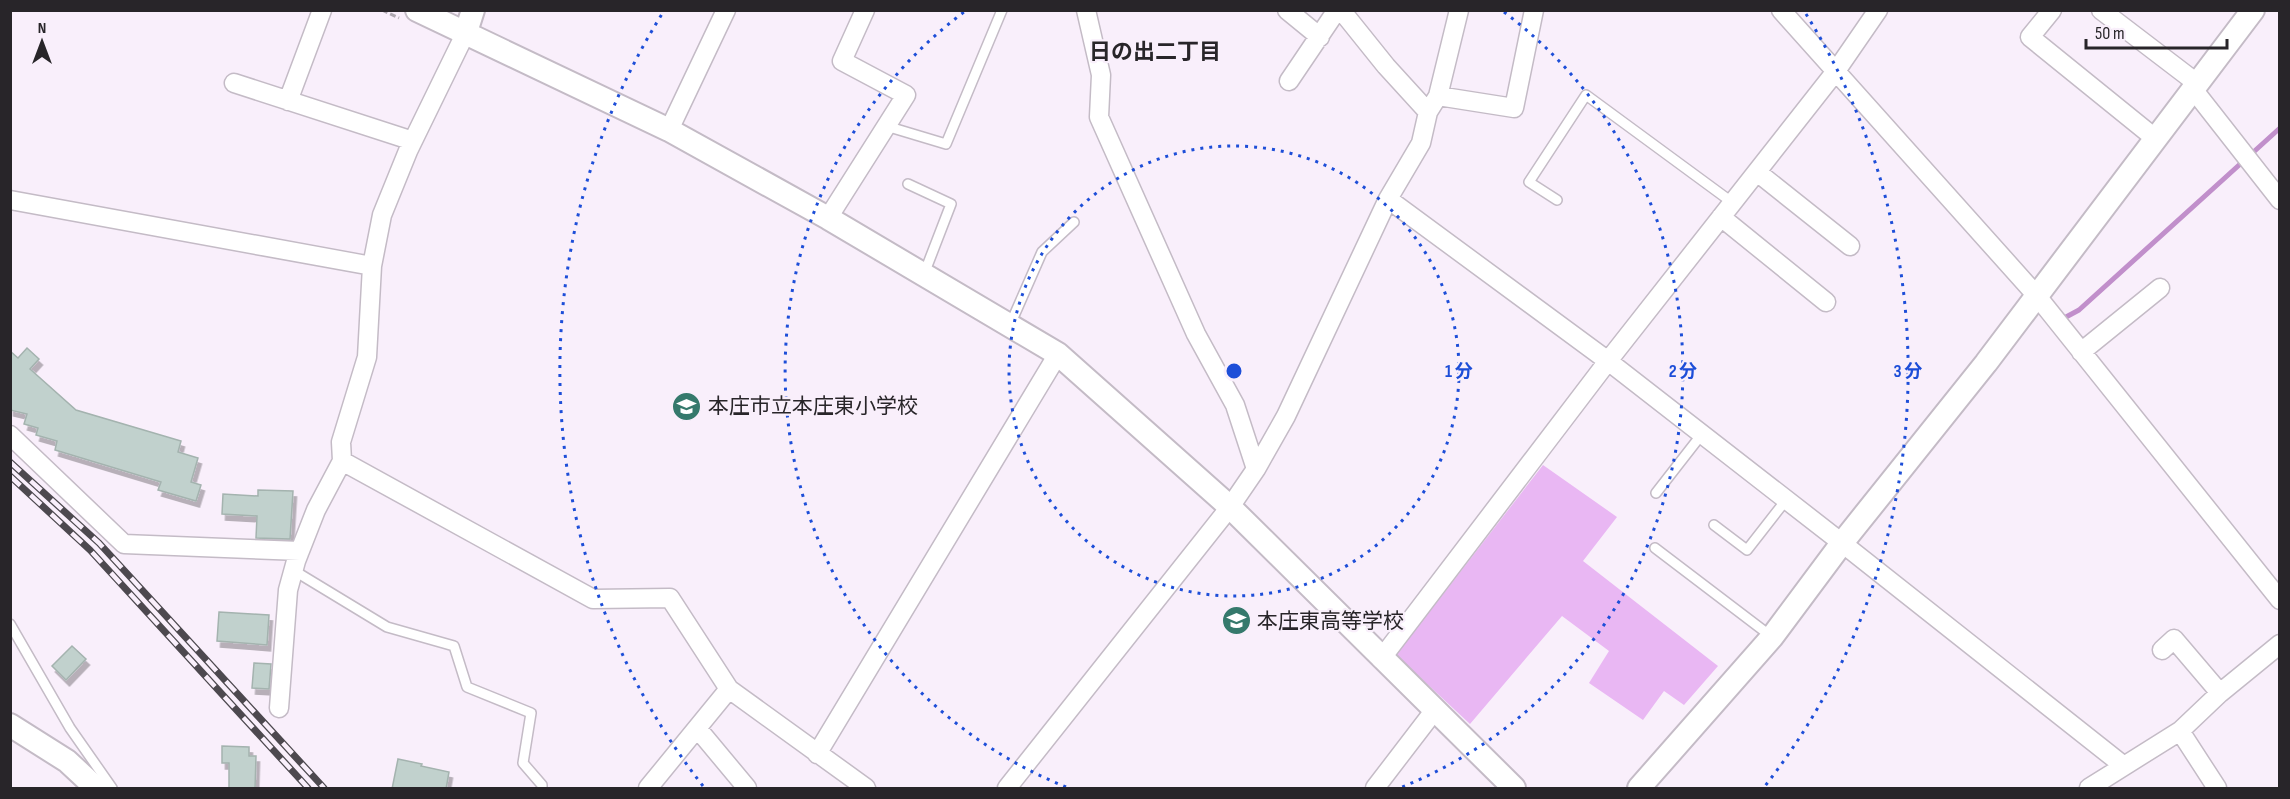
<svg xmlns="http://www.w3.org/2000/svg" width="2290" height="799" viewBox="0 0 2290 799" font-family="'Sofia Sans Condensed','Noto Sans JP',sans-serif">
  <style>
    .green { fill: #e9b7f3 }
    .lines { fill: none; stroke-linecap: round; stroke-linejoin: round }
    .stream { stroke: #c18fcb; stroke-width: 5 }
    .building { fill: #c1d1cd; stroke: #a4b3af; stroke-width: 1.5; filter: url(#shadow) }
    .service-casing { stroke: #c4bbc6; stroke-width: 12 }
    .minor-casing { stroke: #c4bbc6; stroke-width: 21 }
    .tertiary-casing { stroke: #c4bbc6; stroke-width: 26 }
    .path { stroke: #aea7b0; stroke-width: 3; stroke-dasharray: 6 3; stroke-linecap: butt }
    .service { stroke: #fff; stroke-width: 9 }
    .minor { stroke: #fff; stroke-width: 18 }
    .tertiary { stroke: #fff; stroke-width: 22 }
    .rail-casing { stroke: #4d494f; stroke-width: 7 }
    .rail { stroke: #f9effb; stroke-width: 4.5; stroke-dasharray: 14; stroke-linecap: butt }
    .ring { fill: none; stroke: #1d4ed8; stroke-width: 3; stroke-dasharray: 3 6 }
    .labels { text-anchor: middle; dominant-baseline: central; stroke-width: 4.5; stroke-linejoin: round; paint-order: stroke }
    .poi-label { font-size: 21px; fill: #282529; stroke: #f9effb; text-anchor: start }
    .neighbourhood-label { font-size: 22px; font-weight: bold; fill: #282529; stroke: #f9effb }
    .centre { fill: #1d4ed8; stroke: #f9effb; stroke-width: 3 }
    .ring-label { font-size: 18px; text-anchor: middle; font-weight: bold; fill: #1d4ed8; stroke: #f9effb; stroke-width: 4.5; stroke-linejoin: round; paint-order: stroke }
  </style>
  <defs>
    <filter id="shadow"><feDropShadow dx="3.5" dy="6" stdDeviation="0" flood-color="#0004"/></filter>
  </defs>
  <rect width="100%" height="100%" fill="#f9effb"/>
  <path class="green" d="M1543 465 1617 517 1583 561 1718 666 1684 705 1664 691 1643 720 1589 683 1609 651 1562 616 1470 724 1396 655Z"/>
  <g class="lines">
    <path class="stream" d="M2066 317 2079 310 2280 128"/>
  </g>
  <path class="building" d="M27 348 39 359 30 369 76 410 181 441 178 452 198 458 191 482 201 485 196 501 158 490 161 482 55 450 57 441 36 435 38 428 24 424 27 414 10 410V351L18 358Z
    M258 490 293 491 290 539 256 538 257 516 222 514 223 494 258 496Z
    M219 612 269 615 267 645 217 641Z
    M72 646 86 659 66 680 52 666Z
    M254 663 271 664 269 689 252 688Z
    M222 746 249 747V756H256L255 789H229V763H222Z
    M398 759 422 764 421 766 449 772 446 789H392Z"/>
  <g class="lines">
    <defs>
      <path id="service" d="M886 126 946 144 1002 10
        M908 184 951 204 924 274
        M1557 200 1529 182 1586 95 1733 203
        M1010 325 1042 252 1074 222
        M1656 493 1702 434
        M1714 525 1747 550 1786 500
        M1655 548 1772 637
        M293 570 387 627 454 646 467 687 531 713 523 763 542 785V788
        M10 624 70 728 112 788"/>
      <path id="minor" d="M1086 10 1101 75 1099 117 1196 334 1235 405 1256 469
        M1287 10 1320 37
        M1341 10 1386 66 1428 112
        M1781 10 2037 296 2280 600
        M2052 10 2030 37 2156 139
        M2101 10 2198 84
        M466 32 408 151 382 215 372 266 367 357 341 442 342 461 593 599 670 598 729 689 866 788
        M1289 81 1337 10
        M234 83 413 141
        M2193 89 2280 200
        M1438 96 1459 10
        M288 101 322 10
        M669 130 726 10
        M1757 172 1850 246
        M1388 199 1608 361 1842 543 2124 766
        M10 200 372 266
        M1721 217 1826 302
        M828 218 906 95 842 61 865 10
        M2081 352 2160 288
        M10 435 124 544 300 551
        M2162 650 2174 639 2220 693
        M1381 659 1608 361 1836 71 1878 10
        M279 708 288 590 296 561 316 510 342 461
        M697 728 747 788
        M2180 731 2217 788
        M817 754 1058 354
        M648 788 729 689
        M1007 788 1230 507 1256 469 1286 416 1388 199 1421 143 1428 112 1438 96 1514 108 1534 10
        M1375 788 1434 711
        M2089 788 2180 731 2220 693 2280 644"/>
      <path id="tertiary" d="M417 10 669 130 828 218 1058 354 1230 507 1514 788
        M466 32 473 10
        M10 725 67 761 96 788
        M1639 788 1772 637 1842 543 1986 363 2253 10"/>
    </defs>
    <use href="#service" class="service-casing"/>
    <use href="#minor" class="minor-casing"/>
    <use href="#tertiary" class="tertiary-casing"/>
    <path class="path" d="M382 10 399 18"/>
    <use href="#service" class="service"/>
    <use href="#minor" class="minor"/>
    <use href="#tertiary" class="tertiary"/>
    <defs>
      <path id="rail" d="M10 462 99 543 324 788
        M10 476 90 550 308 788"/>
    </defs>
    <use href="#rail" class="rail-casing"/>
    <use href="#rail" class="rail"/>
  </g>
  <g class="ring">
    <circle cx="1234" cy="371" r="225"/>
    <path d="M1066 787A449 449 0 0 1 964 12M1504 12A449 449 0 0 1 1402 787"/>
    <path d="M703 786A674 674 0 0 1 662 14M1806 14A674 674 0 0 1 1765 786"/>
  </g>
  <defs>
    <symbol id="school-disc" viewBox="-11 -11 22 22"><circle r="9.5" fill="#35796c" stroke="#f9effb"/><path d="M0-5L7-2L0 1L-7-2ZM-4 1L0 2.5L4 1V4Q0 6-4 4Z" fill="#fff"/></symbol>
  </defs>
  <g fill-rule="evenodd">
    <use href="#school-disc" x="670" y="390" width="33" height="33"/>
    <use href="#school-disc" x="1220" y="604" width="33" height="33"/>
  </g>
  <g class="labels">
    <g class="poi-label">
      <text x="708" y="406">本庄市立本庄東小学校</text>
      <text x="1257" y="621">本庄東高等学校</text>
    </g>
    <g class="neighbourhood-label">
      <text x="1155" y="52">日の出二丁目</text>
    </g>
  </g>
  <circle cx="1234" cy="371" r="9" class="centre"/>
  <g class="ring-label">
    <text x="1459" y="377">1 分</text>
    <text x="1683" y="377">2 分</text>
    <text x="1908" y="377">3 分</text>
  </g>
  <rect width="2290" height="799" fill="none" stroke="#282529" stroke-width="24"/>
  <g transform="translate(42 42)" stroke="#f9effb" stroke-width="4.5" paint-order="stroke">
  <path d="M0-4.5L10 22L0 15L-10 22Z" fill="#282529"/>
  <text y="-9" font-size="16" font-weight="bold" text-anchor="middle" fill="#282529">N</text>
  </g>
  <path d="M2086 39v9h141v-9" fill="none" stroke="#282529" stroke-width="3"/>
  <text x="2095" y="39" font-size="18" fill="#282529" stroke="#f9effb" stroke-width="4.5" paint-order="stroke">50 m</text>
</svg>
